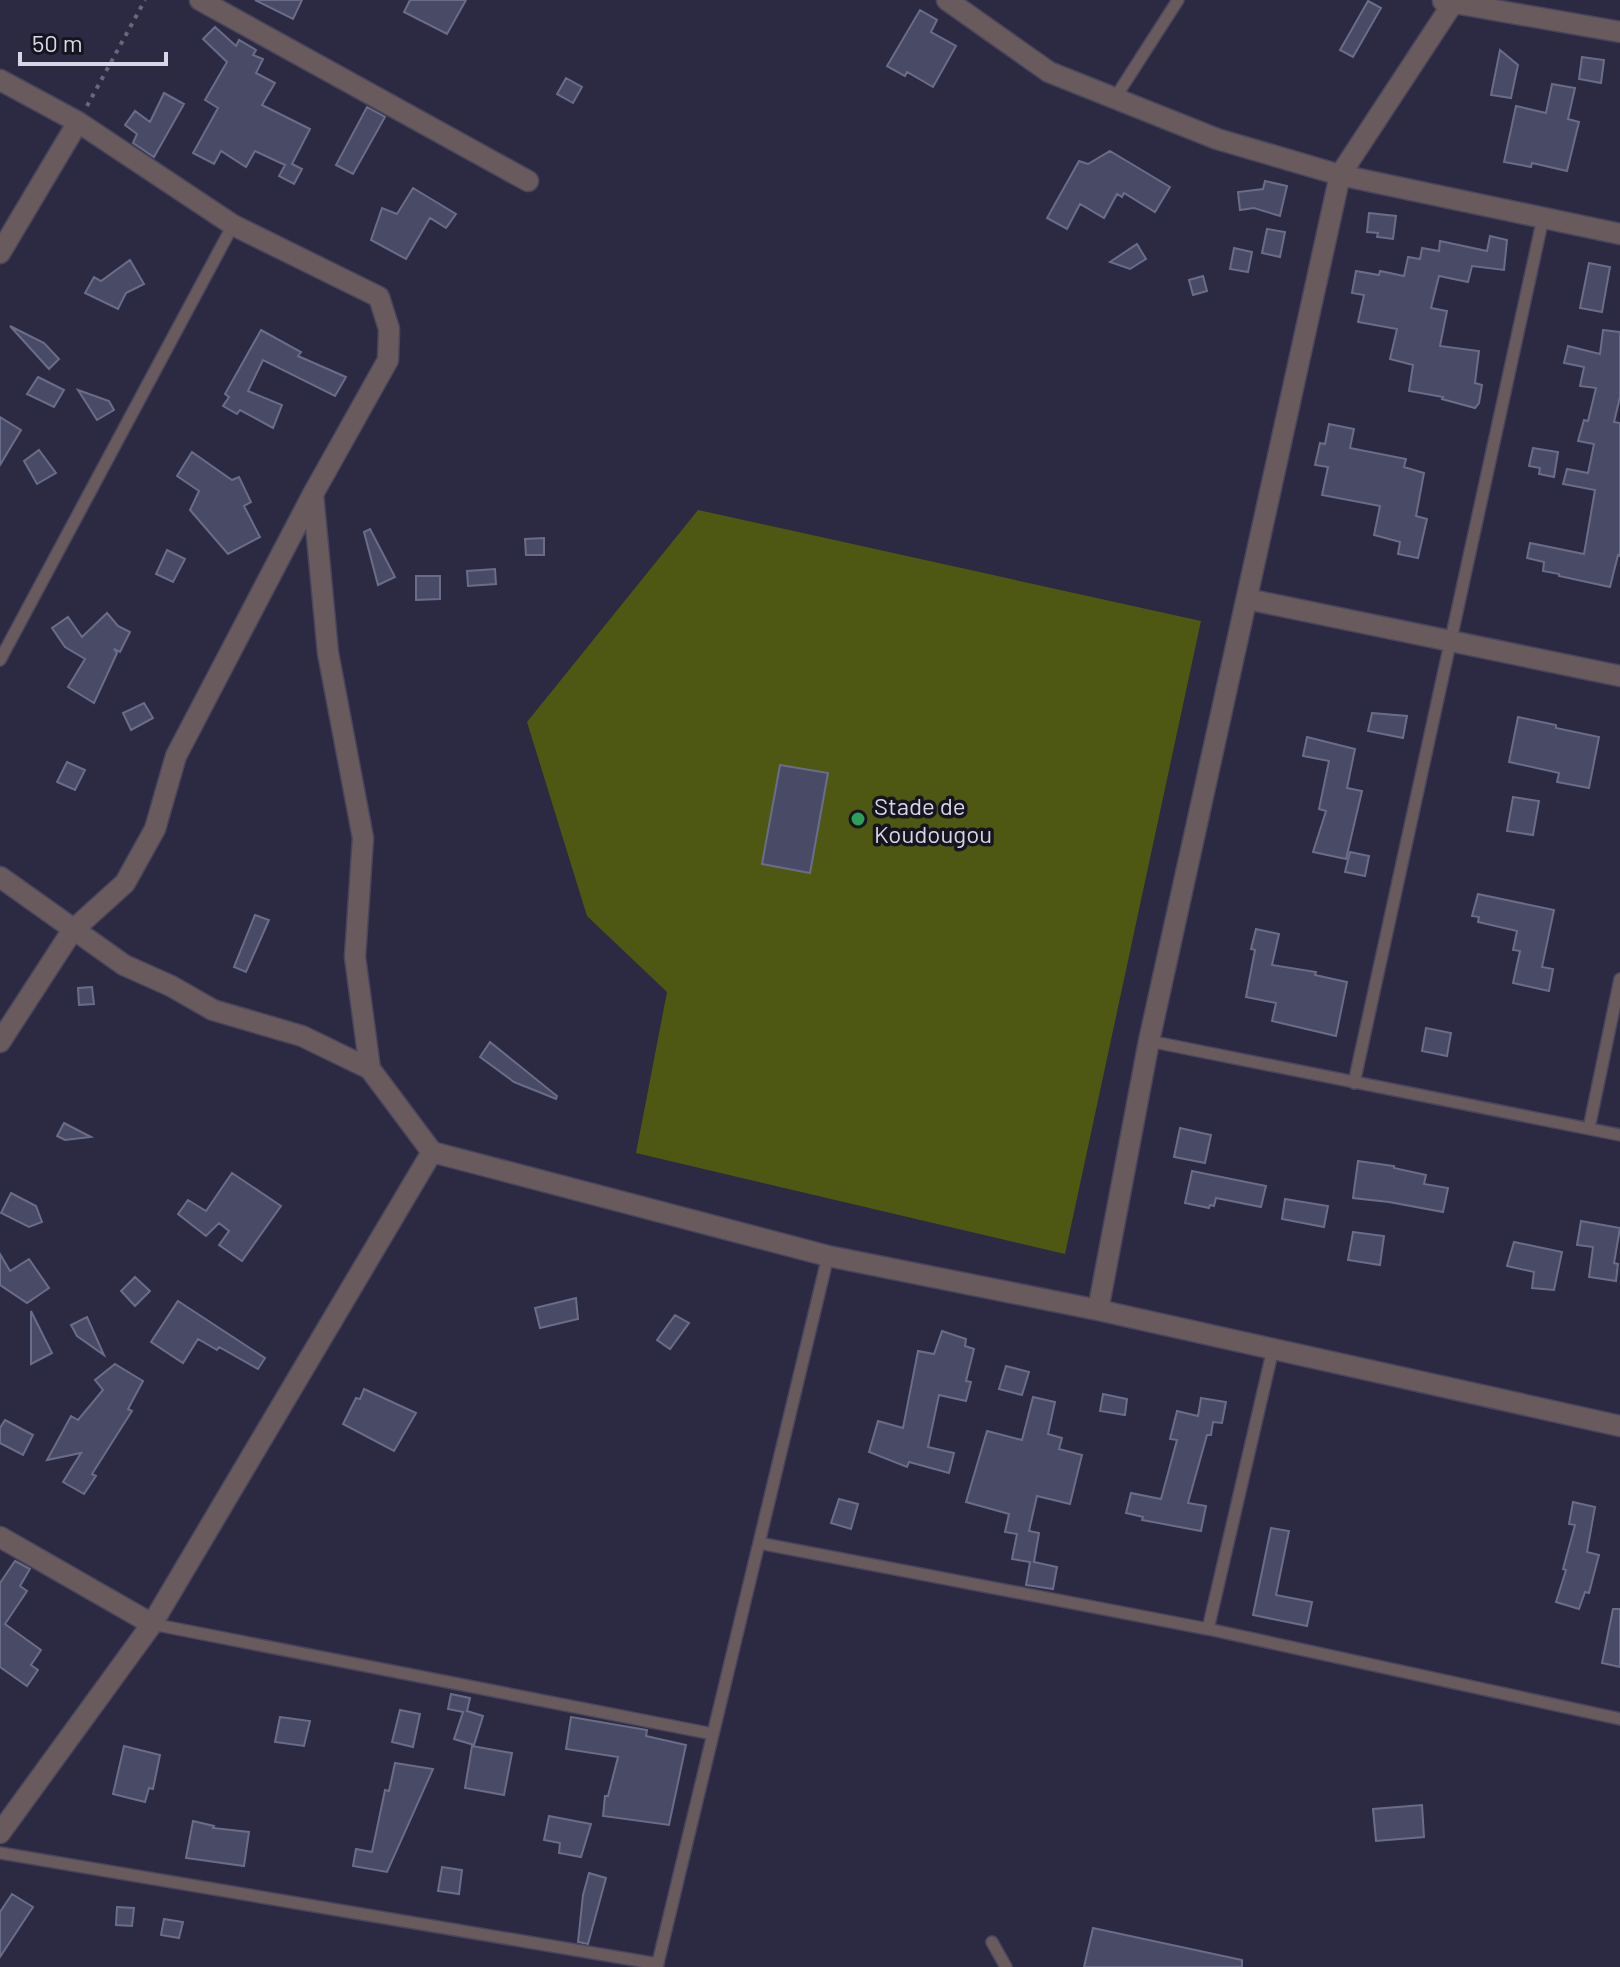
<svg xmlns="http://www.w3.org/2000/svg" width="1620" height="1967" viewBox="0 0 1620 1967" font-family="Barlow,sans-serif">
  <style>
    .green { fill: #4e5812 }
    .building { fill: #494b66; stroke: #6a6d89; stroke-width: 2 }
    .lines { fill: none; stroke-linecap: round; stroke-linejoin: round }
    .service-casing { stroke: #48455c; stroke-width: 14 }
    .minor-casing { stroke: #48455c; stroke-width: 23 }
    .path { stroke: #6a677d; stroke-width: 4; stroke-dasharray: 4 6; stroke-linecap: butt }
    .service { stroke: #695a5d; stroke-width: 11 }
    .minor { stroke: #695a5d; stroke-width: 20 }
    .leisure-dot { fill: #2e9e5b; stroke: #15141f; stroke-width: 3 }
    .labels { text-anchor: middle; dominant-baseline: central; stroke-width: 7; stroke-linejoin: round; paint-order: stroke }
    .poi-label { font-size: 24px; fill: #d8d7e7; stroke: #15141f; text-anchor: start }
  </style>
  <rect width="100%" height="100%" fill="#2c2942"/>
  <path class="green" d="M698 510 1201 621 1065 1254 636 1153 667 992 587 916 527 722Z"/>
  <path class="building" d="M255 0H302L293 19Z
    M410 0H466L447 34 404 12Z
    M1368 1 1381 8 1353 57 1340 50Z
    M920 10 937 20 931 32 956 46 933 87 907 72 905 76 887 66Z
    M215 27 236 46 239 40 256 50 253 55 263 59 256 73 275 83 262 105 310 129 292 164 302 169 294 184 279 176 285 165 255 151 246 167 221 151 214 164 193 153 218 108 205 100 227 62 203 39Z
    M1500 50 1518 65 1511 98 1491 95Z
    M1582 57 1604 60 1601 83 1579 79Z
    M566 78 582 87 573 103 557 94Z
    M1552 84 1575 88 1568 119 1579 122 1567 171 1532 163 1531 167 1504 162 1516 106 1546 113Z
    M164 93 184 104 154 157 133 143 137 134 125 125 135 111 150 122Z
    M367 107 385 117 353 174 336 165Z
    M1110 151 1170 187 1155 212 1124 193 1122 197 1117 194 1104 218 1080 204 1067 229 1047 218 1079 161 1088 164Z
    M1265 181 1287 186 1280 216 1254 208 1240 210 1238 192 1263 189Z
    M413 188 456 214 446 228 430 218 406 259 371 240 382 208 397 214Z
    M1369 213 1396 216 1393 239 1377 237 1378 233 1367 232Z
    M1267 229 1285 232 1280 257 1262 253Z
    M1490 236 1507 240 1504 270 1472 266 1468 282 1439 276 1431 308 1447 311 1440 346 1479 351 1475 383 1482 385 1479 403 1475 408 1442 399 1443 397 1409 391 1413 365 1390 359 1397 329 1358 322 1364 295 1352 293 1356 271 1379 275 1380 271 1404 276 1408 257 1420 259 1422 248 1439 251 1440 241 1487 251Z
    M1137 244 1146 259 1130 269 1110 262Z
    M1234 248 1252 252 1248 272 1230 269Z
    M130 260 144 284 126 293 118 309 85 293 94 277 101 281Z
    M1589 263 1610 267 1602 312 1580 308Z
    M1203 276 1207 291 1193 295 1189 280Z
    M10 326 44 343 59 359 49 369Z
    M261 330 301 352 298 356 346 377 335 396 263 360 248 391 282 405 273 428 240 410 237 414 223 406 229 397 225 394Z
    M1603 330 1620 332V397L1614 422 1620 423V556L1618 555 1610 587 1559 576V574L1543 571 1544 562 1527 558 1530 543 1584 554 1595 490 1563 484 1567 469 1588 473 1594 444 1578 441 1584 420 1588 421 1596 388 1580 386 1584 367 1564 363 1568 346 1600 354Z
    M38 377 64 390 54 407 27 394Z
    M78 390 109 401 114 410 97 420Z
    M0 417 21 430 0 465Z
    M1329 424 1354 429 1350 448 1406 459 1404 467 1424 473 1416 516 1427 519 1418 558 1398 554 1400 542 1374 535 1380 506 1322 495 1328 467 1315 465 1320 443 1325 444Z
    M1533 448 1558 452 1554 477 1539 474 1540 468 1529 466Z
    M39 450 56 473 37 484 24 461Z
    M192 452 232 480 239 477 251 502 244 506 260 537 228 554 190 510 199 491 177 476Z
    M370 529 395 577 378 585 364 532Z
    M544 538V555H526L525 539Z
    M167 550 185 559 173 582 156 574Z
    M495 569 496 584 468 586 467 571Z
    M416 576H440V599L416 600Z
    M107 613 118 626 130 632 120 652 114 649 117 653 94 703 68 687 85 659 65 647 52 628 68 617 82 637Z
    M144 703 153 718 131 730 123 713Z
    M1372 713 1407 716 1403 738 1368 731Z
    M1518 717 1556 725V728L1599 737 1589 788 1557 782 1559 773 1509 762Z
    M1307 737 1355 749 1347 788 1362 791 1346 859 1313 852 1326 811 1319 809 1329 761 1303 756Z
    M67 762 85 770 75 790 57 782Z
    M780 765 828 773 810 873 762 864Z
    M1513 797 1539 801 1533 835 1507 831Z
    M1350 852 1369 856 1365 876 1345 872Z
    M1478 894 1554 910 1542 967 1553 969 1549 991 1513 983 1520 951 1513 950 1517 931 1478 922 1479 917 1472 916Z
    M255 915 269 920 246 972 234 967Z
    M1256 929 1279 934 1272 965 1316 972 1315 975 1347 982 1336 1036 1272 1021 1276 1003 1246 997 1255 950 1251 949Z
    M92 987 94 1004 79 1005 78 988Z
    M1426 1028 1451 1033 1447 1056 1422 1051Z
    M490 1042 557 1096 556 1099 514 1082 480 1057Z
    M64 1123 91 1137 65 1140 57 1136Z
    M1180 1128 1211 1135 1205 1163 1174 1157Z
    M1358 1161 1394 1166V1168L1426 1175 1424 1184 1448 1188 1443 1212 1389 1202 1353 1198Z
    M1192 1171 1266 1186 1261 1207 1216 1198 1214 1206 1210 1205 1209 1208 1185 1203Z
    M232 1173 281 1206 242 1261 219 1245 229 1231 219 1223 206 1236 178 1214 188 1200 206 1211Z
    M11 1193 36 1206 42 1222 29 1227 1 1213Z
    M1285 1199 1328 1206 1324 1227 1282 1219Z
    M1581 1221 1620 1228 1614 1263 1618 1264 1616 1281 1589 1277 1593 1247 1577 1245Z
    M1353 1232 1384 1236 1380 1265 1348 1260Z
    M1514 1242 1562 1252 1554 1290 1532 1288 1534 1272 1507 1266Z
    M0 1254 10 1271 29 1259 49 1288 27 1303 0 1285Z
    M135 1277 150 1291 135 1306 121 1291Z
    M576 1298 578 1319 540 1328 535 1308Z
    M178 1301 265 1358 258 1369 219 1347 217 1350 198 1339 183 1363 151 1342Z
    M31 1311 52 1353 31 1364Z
    M675 1315 689 1323 670 1349 657 1340Z
    M87 1317 104 1355 77 1336 71 1325Z
    M942 1331 966 1339 965 1346 974 1349 966 1381 971 1382 966 1401 939 1395 928 1447 954 1453 949 1473 909 1462 907 1467 869 1452 878 1421 903 1428 918 1351 934 1354Z
    M115 1364 143 1381 128 1409 132 1411 92 1474 96 1476 84 1494 63 1482 81 1453 47 1460 71 1416 78 1420 103 1390 95 1380Z
    M1006 1366 1029 1372 1022 1395 999 1389Z
    M364 1389 416 1413 394 1451 343 1424 356 1398 360 1399Z
    M1103 1394 1127 1399 1125 1415 1100 1411Z
    M1033 1397 1055 1402 1048 1434 1062 1438 1059 1449 1082 1455 1070 1504 1037 1496 1029 1531 1039 1533 1034 1562 1057 1567 1053 1589 1026 1585 1030 1562 1012 1559 1017 1534 1005 1532 1009 1514 966 1502 987 1431 1022 1440Z
    M1201 1398 1226 1402 1222 1423 1213 1422 1211 1435H1207L1188 1503 1206 1506 1201 1531 1142 1520 1143 1517 1126 1513 1131 1493 1161 1499 1177 1440 1170 1439 1177 1411 1198 1416Z
    M5 1420 33 1435 23 1455 0 1443V1428Z
    M839 1499 858 1504 851 1529 831 1523Z
    M1573 1502 1595 1507 1587 1552 1599 1555 1589 1593 1585 1592 1579 1609 1556 1602 1566 1570 1563 1569 1575 1525 1569 1524Z
    M1271 1528 1289 1531 1276 1595 1312 1602 1307 1626 1253 1615Z
    M15 1561 30 1569 20 1586 27 1591 5 1624 41 1650 31 1665 38 1670 27 1686 0 1667V1583Z
    M1613 1609H1620V1667L1602 1663Z
    M451 1694 470 1698 467 1711 483 1716 474 1745 454 1739 463 1712 448 1709Z
    M400 1710 420 1714 413 1747 392 1742Z
    M280 1717 310 1721 304 1746 275 1742Z
    M571 1717 647 1730 646 1736 686 1745 669 1825 603 1816 605 1796H608L618 1757 566 1749Z
    M124 1746 160 1755 153 1789 149 1788 145 1802 113 1794Z
    M472 1746 512 1753 504 1795 465 1788Z
    M395 1763 433 1769 387 1872 353 1866 356 1849 372 1852 385 1790 389 1791Z
    M1422 1805 1424 1837 1376 1841 1373 1809Z
    M549 1816 591 1824 581 1857 559 1853 560 1843 544 1840Z
    M193 1821 214 1826 213 1828 249 1832 244 1866 186 1858Z
    M442 1867 462 1870 459 1894 438 1891Z
    M589 1873 606 1878 588 1944 578 1942 583 1895Z
    M12 1894 33 1907 0 1957V1912Z
    M117 1907 134 1908 132 1926 116 1925Z
    M164 1919 183 1922 179 1938 161 1935Z
    M1093 1928 1242 1960V1967H1084Z"/>
  <g class="lines">
    <defs>
      <path id="service" d="M1115 98 1178 0
        M0 660 233 225
        M1149 1041 1620 1135
        M1354 1083 1543 218
        M1589 1128 1620 979
        M759 1543 1208 1629 1620 1719
        M152 1624 713 1734
        M1208 1629 1273 1349
        M0 1853 658 1964
        M992 1942 1006 1967
        M657 1967 828 1256"/>
      <path id="minor" d="M200 0 528 181
        M947 0 1049 72 1217 139 1340 175 1620 234
        M1443 1 1620 32
        M0 80 78 122 233 225 379 297 389 329 388 360 313 494 176 756 155 829 125 883 72 931 0 1042
        M0 253 78 122
        M1247 599 1620 676
        M0 877 124 965 171 986 213 1010 302 1036 370 1069
        M432 1152 828 1256 1098 1310 1620 1426
        M1098 1310 1149 1041 1340 175 1455 0
        M0 1537 152 1624
        M0 1833 152 1624 432 1152 370 1069 355 957 363 838 328 653 313 494"/>
    </defs>
    <use href="#service" class="service-casing"/>
    <use href="#minor" class="minor-casing"/>
    <path class="path" d="M87 106 145 0"/>
    <use href="#service" class="service"/>
    <use href="#minor" class="minor"/>
  </g>
  <circle class="leisure-dot" cx="858" cy="819" r="8"/>
  <g class="labels">
    <g class="poi-label">
      <text x="874" y="805">Stade de<tspan x="874" dy="28">Koudougou</tspan></text>
    </g>
  </g>
  <path d="M20 52v12h146v-12" fill="none" stroke="#d8d7e7" stroke-width="4"/>
  <text x="32" y="52" font-size="24" fill="#d8d7e7" stroke="#15141f" stroke-width="6" paint-order="stroke">50 m</text>
</svg>
